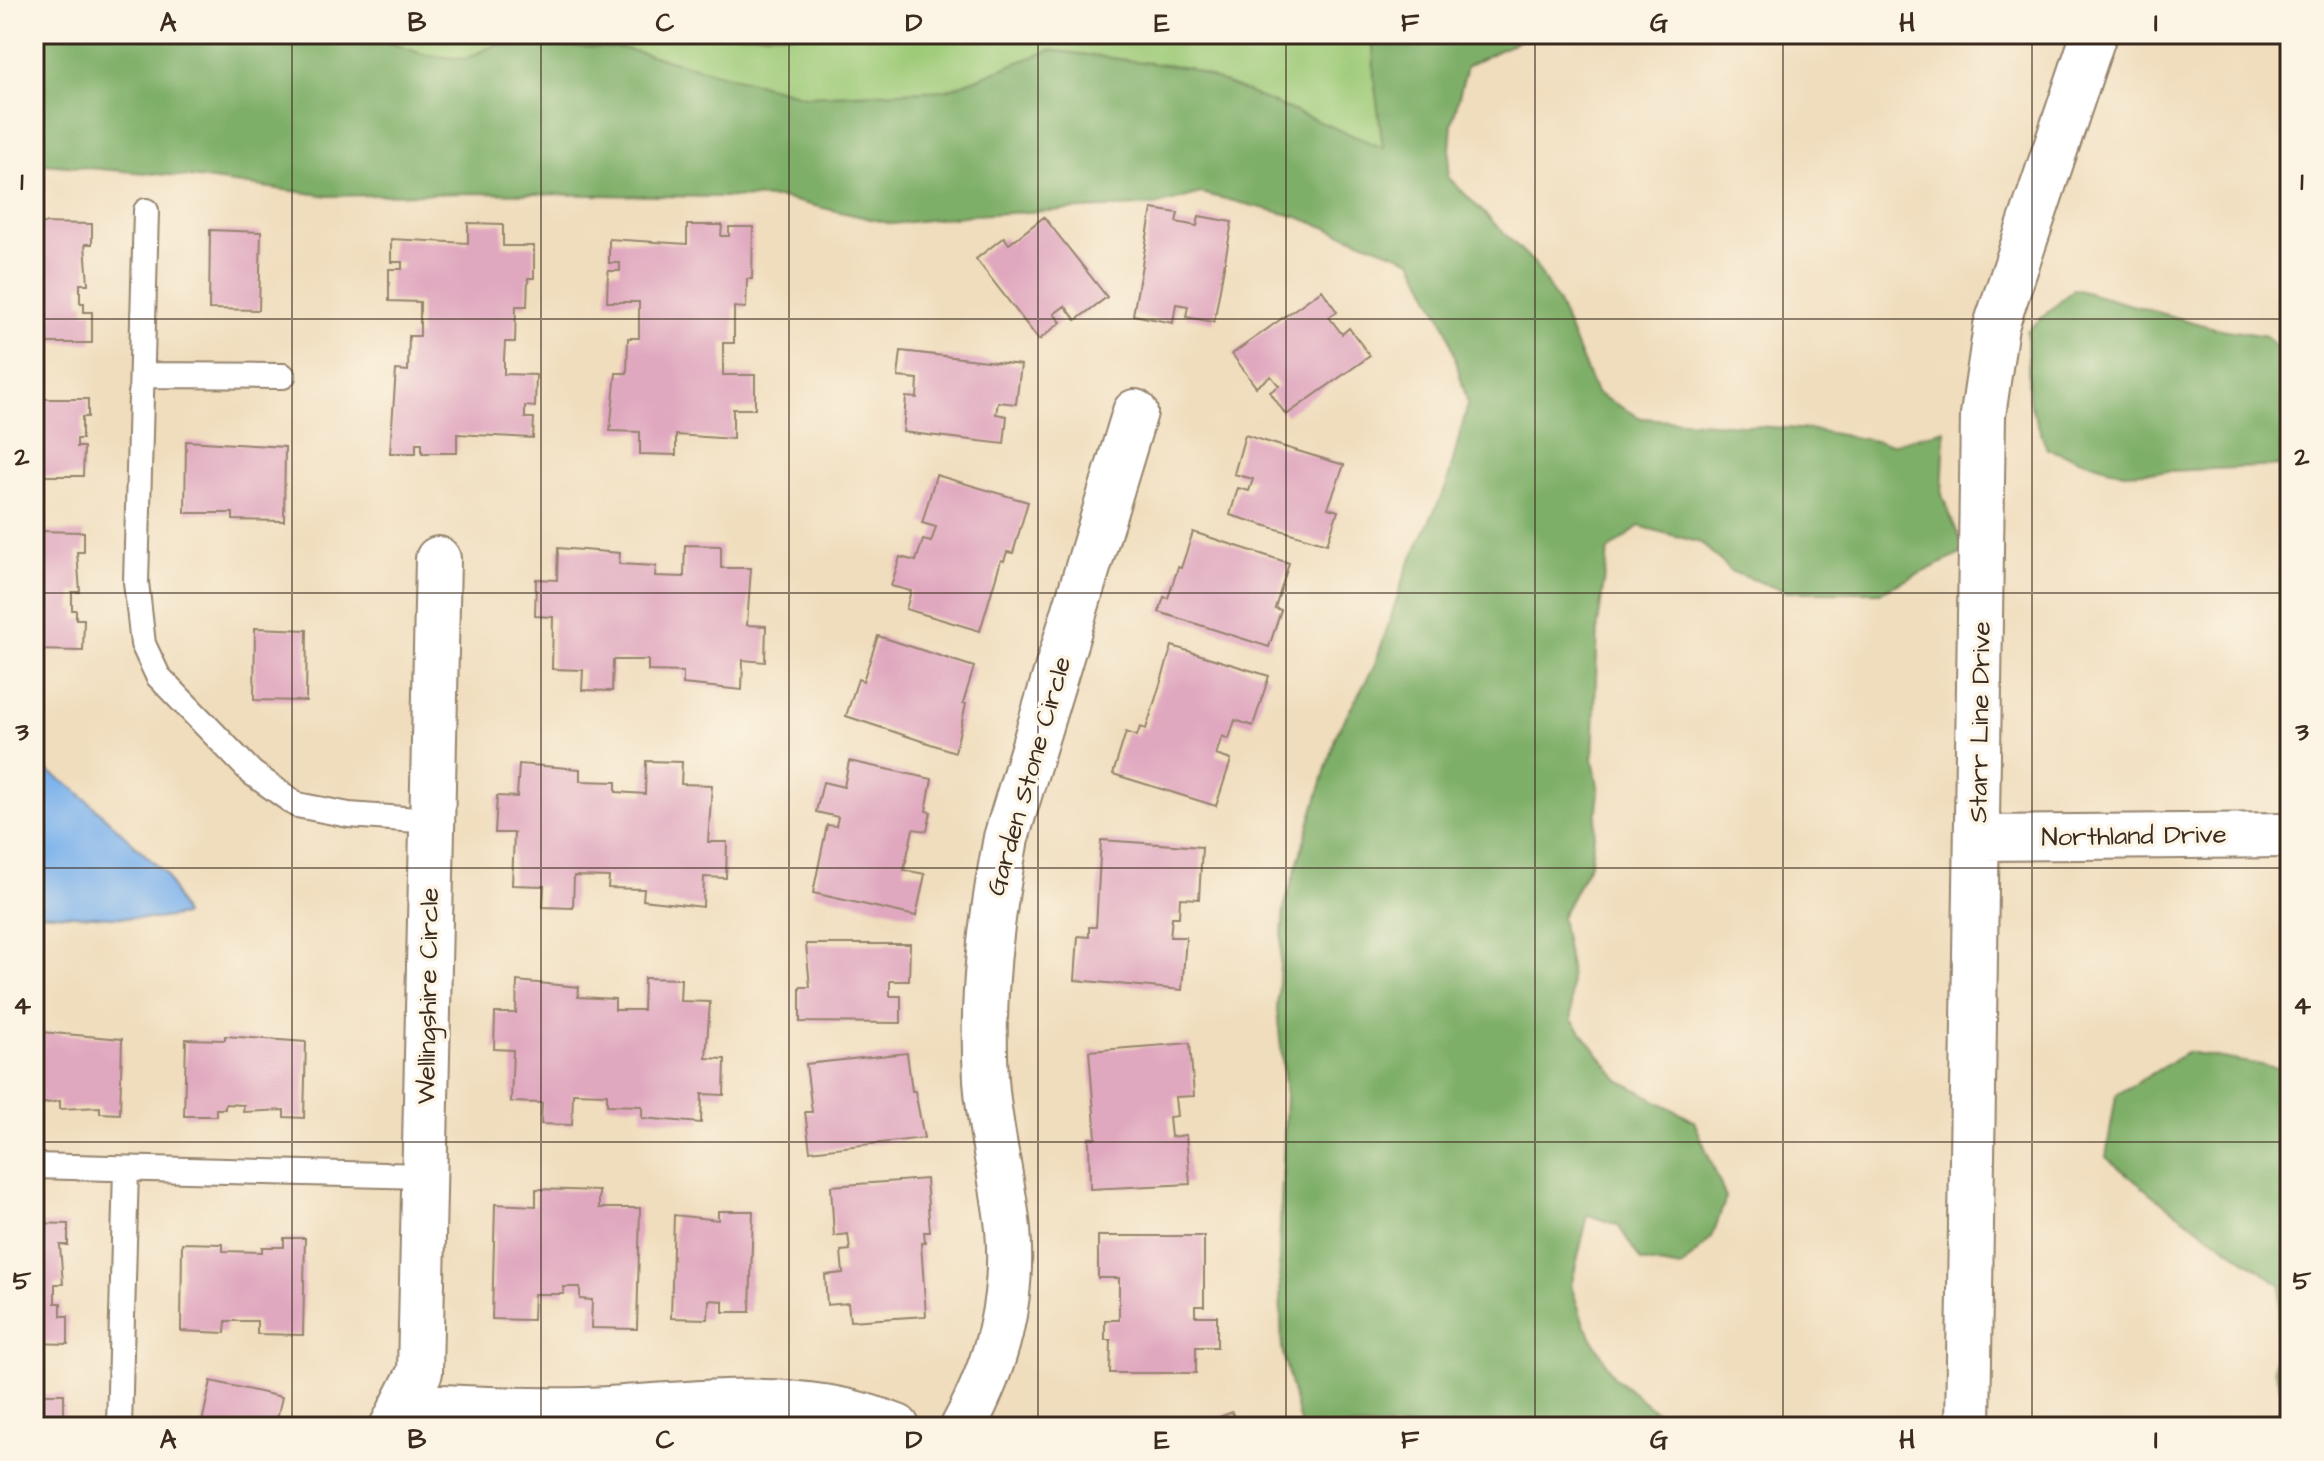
<svg xmlns="http://www.w3.org/2000/svg" width="2324" height="1461" viewBox="0 0 2324 1461" font-family="'Architects Daughter',sans-serif">
  <style>
    .green { fill: #9ecb78; stroke: #6c7a4b; stroke-width: 2 }
    .forest { fill: #7eaf68; stroke: #5c6c43; stroke-width: 2 }
    .water { fill: #7eb3ec; stroke: #5c6e85; stroke-width: 2 }
    .building { fill: #e0a8bf }
    .lines { fill: none; stroke-linecap: round; stroke-linejoin: round }
    .lane-casing { stroke: #96846e; stroke-width: 28 }
    .street-casing { stroke: #96846e; stroke-width: 48 }
    .lane { stroke: #fff; stroke-width: 24 }
    .street { stroke: #fff; stroke-width: 44 }
    .grid { fill: none; stroke: #3b2a1e; stroke-width: 2; stroke-opacity: 0.55 }
    .labels { text-anchor: middle; dominant-baseline: central; stroke-width: 7; stroke-linejoin: round; paint-order: stroke }
    .street-label { font-size: 26px; fill: #3b2a1e; stroke: #fcf5e5 }
    .neatline { fill: none; stroke: #3b2a1e; stroke-width: 3 }
    .grid-label { font-size: 26px; text-anchor: middle; font-weight: bold; fill: #3b2a1e }
  </style>
  <rect width="100%" height="100%" fill="#fcf5e5"/>
  <filter id="ink" filterUnits="userSpaceOnUse"><feTurbulence type="fractalNoise" baseFrequency=".0125" numOctaves="2"/><feDisplacementMap in="SourceGraphic" scale="16" xChannelSelector="R" yChannelSelector="G"/><feConvolveMatrix kernelMatrix="1 2 1 2 8 2 1 2 1" color-interpolation-filters="sRGB"/></filter>
  <filter id="wash" filterUnits="userSpaceOnUse"><feTurbulence type="fractalNoise" baseFrequency=".006" numOctaves="4" result="noise"/><feDisplacementMap in="SourceGraphic" scale="32" xChannelSelector="R" yChannelSelector="G"/><feGaussianBlur stdDeviation="1.8" result="paint"/><feColorMatrix in="noise" values="0 0 0 0 0 0 0 0 0 0 0 0 0 0 0 0 0 1.4 0 .05"/><feComposite in="paint" operator="in"/></filter>
  <g filter="url(#wash)">
    <rect width="100%" height="100%" fill="#f0ddbd"/>
    <path class="green" d="M34 34H1435L1431 163Z"/>
    <path class="forest" d="M34 34H363L426 55 465 59 495 45 623 48 805 96 947 90 1050 50 1189 68 1383 148 1374 78 1373 34H1532L1467 66 1452 123 1448 177 1535 264 1559 305 1596 393 1641 418 1813 430 1892 444 1945 430 1942 495 1965 552 1881 592H1787L1732 572 1701 543 1639 526 1608 551 1598 625 1593 759 1599 792 1591 861 1561 917 1570 968 1572 1020 1619 1080 1694 1121 1726 1198 1712 1237 1681 1268 1641 1261 1618 1225 1588 1215 1571 1286 1584 1324 1614 1377 1675 1427H1301L1282 1349 1279 1248 1286 1096 1277 1009 1284 908 1336 735 1374 667 1408 566 1446 487 1468 404 1447 329 1412 260 1298 217 1201 193 1158 205 972 215 892 224 781 198 468 193 329 196 190 177 34 163Z
      M2074 289 2214 328 2266 336 2290 363V450L2281 466 2123 473 2047 449 2029 401 2027 331Z
      M2188 1052 2290 1070V1415L2274 1369 2281 1285 2156 1198 2106 1157 2116 1095Z"/>
    <path class="water" d="M34 762 75 789 166 874 184 915 155 919 34 913Z"/>
    <g id="blocks">
      <path class="building" d="M1152 209 1178 213 1176 222 1197 226 1199 216 1232 222 1214 322 1186 317 1188 306 1176 304 1173 323 1133 315Z
        M1044 217 1107 297 1076 320 1065 306 1054 314 1061 322 1039 340 976 259 1004 237 1009 244Z
        M34 223 92 224V244H85L88 284H80V303H84V312H92V343H34Z
        M468 223 503 224V246H534V278H528L527 306H516L515 342H505L504 359V374L536 375 535 407 525 406V418H534L533 438 457 434V453H422V443H416V453H390L396 370 408 371 409 336H420V302L389 301V269H402V262H391V239L468 243Z
        M687 225H722L721 236H729V227H753L752 279H747L746 308 734 307V343H723V375H755V409H733V439L676 435V455L640 454V432L610 431 616 373H627L628 338H639V302H607L608 271H620V263H609V239L687 244Z
        M210 230 261 232 259 310 209 309Z
        M1322 290 1337 312 1329 317 1342 334 1349 328 1370 356 1286 415 1270 392 1279 386 1271 376 1256 387 1232 354Z
        M901 351 1021 365 1016 404 998 402 996 414 1007 416 1004 444 903 432 906 397 917 398 918 379 898 377Z
        M34 399H88V417H82V439H77V447H84L83 476H34Z
        M1245 435 1344 465 1328 508 1338 511 1327 544 1230 515 1238 488 1249 491 1253 479 1234 474Z
        M186 441 285 447 284 521 233 520V513H185Z
        M936 475 1028 502 1013 553 1007 552 1004 561 1001 560 980 631 906 609 911 591 891 586 900 557 916 561 923 540 931 542 936 527 922 523Z
        M34 531 84 532V552H77L80 592H72V610H76V619H84L83 651 34 650Z
        M1193 532 1289 563 1275 608 1281 610 1269 647 1159 612 1164 597 1168 598 1178 567 1181 568Z
        M685 545 721 546V568H751L747 625 766 626 765 662 743 660 742 690 683 684V672L648 671V660H613L612 691 582 690 583 670 552 669 553 617 535 616 536 579 557 580 558 548 620 553 619 564 656 566 655 576 684 577Z
        M255 628 307 630 306 701 254 700Z
        M878 636 974 667 963 703 966 704 955 752 846 716 858 679 863 681Z
        M1172 646 1269 676 1253 726 1235 720 1229 739 1222 736 1216 755 1231 760 1216 806 1113 774 1126 732 1137 736 1140 727 1146 729Z
        M646 761 682 762 681 784 712 785 708 842H727L726 878 704 877 703 907 643 900 644 889 608 888 609 877 574 876 573 908 543 907 544 886 512 885 514 833H495L497 796 517 797 519 764 580 769V781L616 782V792L645 794Z
        M849 761 932 779 926 811 931 812 927 831 913 829 904 870 925 874 916 916 813 893 827 825 836 826 838 817 816 812 823 782 844 787Z
        M1101 840 1202 847 1199 899 1180 898 1179 917H1172L1170 937H1186L1182 990 1075 980 1078 936 1089 937V927H1096Z
        M806 944H910L909 981H890V996H901V1023L800 1022V987H810Z
        M644 978 681 979 680 1001 710 1002 706 1058 725 1059 724 1095 702 1094 701 1123 642 1118V1106L607 1105V1094L573 1093 572 1125 541 1124 542 1103 511 1102 513 1050 494 1049 495 1013H516L517 981 579 987 578 997 615 999V1010H643Z
        M41 1032 122 1039 120 1114 100 1113V1107L60 1109V1101L34 1105V1036H41Z
        M225 1036 306 1042 304 1118 284 1117V1110L243 1112 244 1105 225 1104V1109H216V1116H184L186 1039 225 1040Z
        M1190 1043 1194 1096 1175 1097 1177 1116 1169 1117 1171 1137 1186 1135 1190 1184 1090 1189 1089 1138H1096L1089 1051Z
        M907 1053 912 1091H915L924 1138 810 1151 805 1112H812L806 1064Z
        M926 1179 930 1232H924L925 1242 921 1243 926 1316 850 1321 848 1303 827 1305 825 1275 843 1273 841 1251 850 1250 848 1234 834 1236 831 1186Z
        M536 1189 599 1191V1208H640L637 1329 591 1328 592 1300 580 1299V1287H564V1294H534L533 1320 492 1319 495 1204 536 1206Z
        M718 1211H753L750 1312H723V1301L709 1300 708 1319 671 1318 674 1215 718 1220Z
        M34 1223 68 1224V1245H60L63 1284H55V1303H61V1316H68V1344L34 1343Z
        M1098 1236H1204V1306H1195V1316H1217V1347H1196V1373H1110L1111 1340H1105V1320H1119V1278H1098Z
        M284 1238H305L303 1335 257 1334V1321H226L225 1333 181 1331 182 1243 223 1244V1251L262 1252V1247H284Z
        M211 1381 282 1397 275 1427H201Z
        M34 1394H64V1427H34Z
        M1232 1412 1238 1427H1196Z"/>
    </g>
  </g>
  <g filter="url(#ink)">
    <use href="#blocks" fill-opacity="0" stroke="#96846e" stroke-width="2"/>
    <g class="lines">
      <defs>
        <path id="lane" d="M146 211 136 582 143 644 158 676 252 773 297 805 349 815 431 821
          M142 375 283 376
          M34 1166 425 1176
          M119 1427 126 1169"/>
        <path id="street" d="M1979 838 2290 835
          M403 1406C463 1407 525 1412 585 1410 690 1406 796 1386 897 1427
          M392 1427 420 1372 438 559
          M963 1427C997 1364 1014 1301 1008 1229 1003 1179 989 1129 986 1079 981 996 991 919 1006 838L1135 412
          M1968 1427 1983 415 1996 326 2094 34"/>
      </defs>
      <use href="#lane" class="lane-casing"/>
      <use href="#street" class="street-casing"/>
      <use href="#lane" class="lane"/>
      <use href="#street" class="street"/>
    </g>
  </g>
  <path class="grid" d="M292 34V1427M541 34V1427M789 34V1427M1038 34V1427M1286 34V1427M1535 34V1427M1783 34V1427M2032 34V1427M34 319H2290M34 593H2290M34 868H2290M34 1142H2290"/>
  <g class="labels">
    <g class="street-label">
      <text transform="translate(1980 722) rotate(-89)">Starr Line Drive</text>
      <text transform="translate(1029 776) rotate(-74)">Garden Stone Circle</text>
      <text transform="translate(2134 836) rotate(-1)">Northland Drive</text>
      <text transform="translate(428 996) rotate(-89)">Wellingshire Circle</text>
    </g>
  </g>
  <rect width="2324" height="1461" fill="none" stroke="#fcf5e5" stroke-width="88"/>
  <rect x="44" y="44" width="2236" height="1373" class="neatline"/>
  <g class="grid-label">
    <text x="168" y="31">A</text>
    <text x="417" y="31">B</text>
    <text x="665" y="31">C</text>
    <text x="914" y="31">D</text>
    <text x="1162" y="31">E</text>
    <text x="1410" y="31">F</text>
    <text x="1659" y="31">G</text>
    <text x="1907" y="31">H</text>
    <text x="2156" y="31">I</text>
    <text x="22" y="190">1</text>
    <text x="2302" y="190">1</text>
    <text x="22" y="465">2</text>
    <text x="2302" y="465">2</text>
    <text x="22" y="740">3</text>
    <text x="2302" y="740">3</text>
    <text x="22" y="1014">4</text>
    <text x="2302" y="1014">4</text>
    <text x="22" y="1289">5</text>
    <text x="2302" y="1289">5</text>
    <text x="168" y="1448">A</text>
    <text x="417" y="1448">B</text>
    <text x="665" y="1448">C</text>
    <text x="914" y="1448">D</text>
    <text x="1162" y="1448">E</text>
    <text x="1410" y="1448">F</text>
    <text x="1659" y="1448">G</text>
    <text x="1907" y="1448">H</text>
    <text x="2156" y="1448">I</text>
  </g>
</svg>
